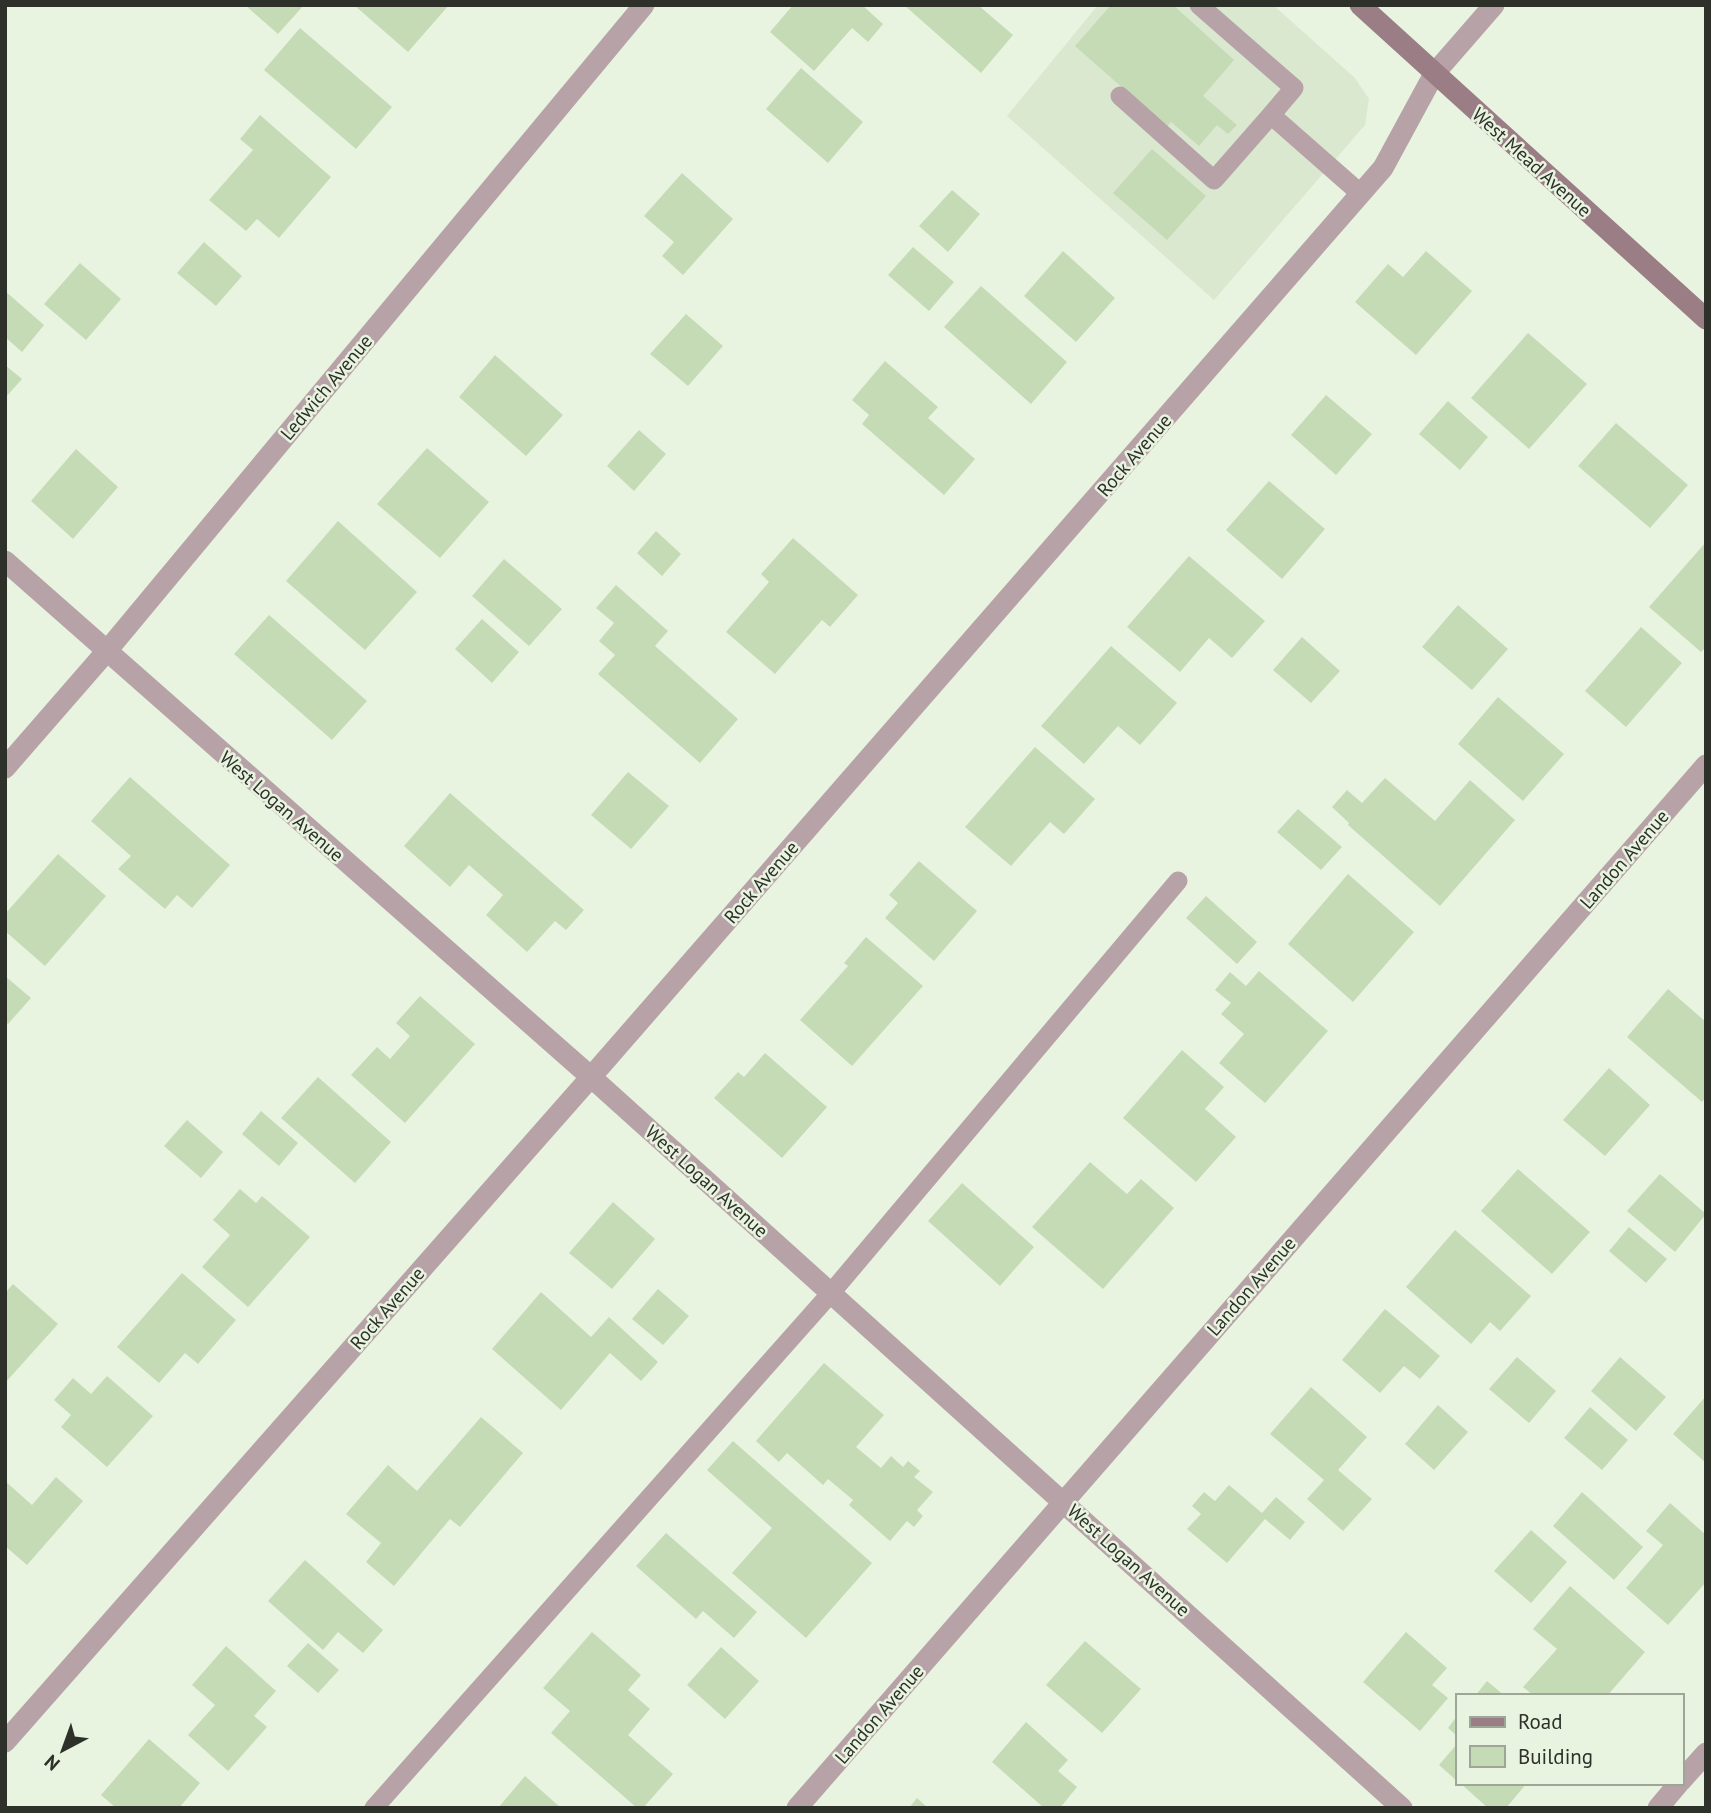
<svg xmlns="http://www.w3.org/2000/svg" width="1711" height="1813" viewBox="0 0 1711 1813" font-family="'PT Sans',sans-serif">
  <style>
    .built { fill: #d9e8cf }
    .building { fill: #c5dbb6 }
    .lines { fill: none; stroke-linecap: round; stroke-linejoin: round }
    .lane { stroke: #b7a2a7; stroke-width: 19 }
    .street { stroke: #b7a2a7; stroke-width: 21 }
    .secondary { stroke: #9a7d85; stroke-width: 21 }
    .labels { text-anchor: middle; dominant-baseline: central; stroke-width: 5; stroke-linejoin: round; paint-order: stroke }
    .street-label { font-size: 19px; fill: #2d312a; stroke: #e8f4e0 }
  </style>
  <rect width="100%" height="100%" fill="#e8f4e0"/>
  <path class="built" d="M1098 5H1273L1355 78 1369 99 1365 125 1214 300 1007 116Z"/>
  <path class="building" d="M245 5H304L278 34Z
    M354 5H449L408 52Z
    M793 5H862L883 24 868 42 852 28 814 71 770 32Z
    M904 5H978L1013 35 981 73Z
    M1111 5H1173L1234 60 1203 96 1237 125 1228 134 1217 125 1199 146 1171 122 1167 127 1075 46Z
    M300 28 392 107 356 149 264 70Z
    M801 68 863 122 828 163 766 109Z
    M260 115 331 177 279 238 257 219 246 231 209 200 253 150 240 139Z
    M1152 149 1206 196 1167 240 1113 193Z
    M682 173 733 219 683 275 662 256 674 242 644 216Z
    M952 190 980 214 948 252 919 226Z
    M204 242 242 276 216 306 177 273Z
    M913 247 954 282 929 311 888 275Z
    M1063 251 1115 298 1076 342 1024 296Z
    M1426 251 1472 291 1416 355 1355 302 1388 264 1403 277Z
    M80 263 121 299 86 340 44 304Z
    M981 286 1067 362 1031 404 944 327Z
    M5 291 44 325 22 352 5 337Z
    M686 314 723 346 688 386 650 354Z
    M1528 333 1587 384 1529 449 1471 398Z
    M495 355 563 415 526 456 459 397Z
    M885 361 938 407 928 418 975 459 944 495 862 424 869 415 852 400Z
    M5 365 22 379 5 398Z
    M1326 395 1372 434 1336 475 1291 435Z
    M1448 401 1488 437 1460 470 1419 434Z
    M1616 423 1688 485 1650 528 1578 466Z
    M639 430 666 454 634 491 607 466Z
    M427 448 489 502 440 558 377 504Z
    M76 449 118 487 73 539 31 501Z
    M1269 481 1325 529 1282 579 1226 530Z
    M338 521 417 592 365 650 286 581Z
    M656 531 681 554 662 576 637 553Z
    M793 538 858 595 830 627 822 620 775 674 726 632 769 582 761 574Z
    M1706 542V647L1701 652 1649 607Z
    M1189 556 1265 621 1232 658 1209 638 1180 672 1127 627Z
    M504 559 562 609 529 646 472 596Z
    M616 585 668 631 655 646 738 719 700 763 598 674 615 655 599 641 614 623 596 608Z
    M1458 605 1508 649 1472 690 1422 647Z
    M269 615 367 701 332 740 234 654Z
    M482 619 519 652 492 683 455 649Z
    M1641 627 1682 663 1626 727 1585 691Z
    M1302 637 1340 671 1311 703 1273 670Z
    M1111 646 1177 703 1140 745 1118 726 1084 764 1041 726Z
    M1498 697 1564 754 1523 801 1458 744Z
    M1035 747 1095 799 1064 834 1050 822 1011 866 965 827Z
    M628 772 669 806 631 849 591 815Z
    M130 777 230 865 192 908 177 895 165 909 118 869 131 856 91 821Z
    M1385 778 1435 821 1470 780 1515 820 1440 906 1348 825 1349 823 1332 807 1347 790 1362 803Z
    M450 793 584 910 566 930 555 921 527 952 486 915 503 895 469 865 450 887 404 846Z
    M1298 809 1342 847 1321 870 1277 832Z
    M58 854 106 896 45 966 5 931V914Z
    M919 861 977 911 934 961 885 918 898 903 889 895Z
    M1348 874 1414 932 1353 1002 1288 944Z
    M1206 896 1257 942 1237 964 1186 918Z
    M866 937 923 986 852 1066 800 1020 848 966 844 963Z
    M1259 971 1328 1031 1265 1103 1219 1063 1244 1034 1221 1014 1231 1003 1215 990 1230 972 1246 986Z
    M5 976 31 998 8 1024 5 1021Z
    M1668 989 1706 1022V1097L1702 1102 1627 1037Z
    M420 996 475 1044 405 1123 351 1075 377 1047 390 1059 410 1036 396 1023Z
    M1182 1050 1224 1087 1205 1109 1236 1137 1196 1182 1123 1118Z
    M765 1053 827 1107 782 1158 714 1098 738 1072 744 1077Z
    M1609 1068 1650 1105 1605 1156 1563 1120Z
    M318 1077 391 1142 355 1183 281 1118Z
    M261 1111 298 1143 279 1166 242 1134Z
    M187 1120 223 1152 201 1178 164 1146Z
    M1090 1162 1127 1194 1141 1179 1174 1208 1103 1289 1032 1227Z
    M1518 1169 1590 1232 1552 1274 1481 1211Z
    M1660 1174 1706 1214 1675 1252 1627 1211Z
    M962 1183 1034 1247 1000 1286 928 1221Z
    M240 1189 256 1203 262 1196 310 1237 248 1307 202 1267 230 1235 213 1220Z
    M613 1202 655 1239 612 1289 569 1253Z
    M1629 1227 1667 1259 1646 1283 1609 1251Z
    M1455 1230 1531 1296 1500 1331 1490 1322 1471 1344 1406 1287Z
    M182 1273 236 1320 198 1364 185 1353 159 1383 117 1347Z
    M13 1284 58 1324 5 1383V1293Z
    M658 1289 689 1316 663 1345 632 1319Z
    M541 1292 591 1337 609 1317 658 1362 641 1381 610 1353 561 1410 492 1349Z
    M1385 1309 1440 1356 1420 1379 1404 1366 1380 1393 1342 1360Z
    M1517 1357 1556 1391 1529 1423 1489 1389Z
    M1620 1357 1666 1397 1636 1431 1591 1391Z
    M824 1363 884 1415 856 1447 881 1468 891 1456 903 1467 908 1461 920 1471 914 1477 933 1492 917 1510 923 1516 914 1527 907 1521 890 1541 849 1505 853 1500 828 1479 823 1485 787 1453 779 1462 756 1441Z
    M107 1376 153 1416 107 1467 61 1427 71 1415 54 1400 73 1378 91 1394Z
    M1311 1387 1367 1437 1338 1470 1372 1499 1343 1531 1307 1499 1324 1480 1270 1434Z
    M1706 1396V1463L1673 1434Z
    M1438 1405 1468 1432 1434 1470 1405 1444Z
    M1590 1407 1628 1440 1602 1470 1564 1438Z
    M481 1417 523 1453 460 1527 450 1519 394 1586 366 1562 381 1543 346 1514 388 1465 417 1491Z
    M733 1441 872 1563 806 1638 732 1573 772 1528 707 1470Z
    M56 1477 83 1501 27 1565 5 1546V1481L32 1505Z
    M1229 1485 1262 1513 1276 1497 1305 1522 1290 1540 1265 1519 1227 1563 1187 1529 1201 1514 1192 1506 1204 1492 1215 1501Z
    M1582 1492 1643 1547 1614 1580 1553 1526Z
    M1670 1503 1706 1535V1582L1668 1625 1626 1588 1663 1545 1646 1531Z
    M1531 1530 1567 1562 1531 1603 1494 1571Z
    M666 1533 757 1612 734 1638 703 1611 696 1619 636 1566Z
    M305 1560 383 1630 363 1653 338 1632 323 1650 268 1601Z
    M1570 1586 1645 1652 1607 1696H1534L1523 1687 1557 1649 1533 1629Z
    M592 1632 641 1675 628 1690 650 1709 628 1735 673 1774 643 1808H637L551 1733 570 1711 543 1688Z
    M1406 1632 1447 1668 1432 1685 1448 1698 1420 1731 1363 1682Z
    M1085 1641 1141 1689 1102 1733 1046 1685Z
    M308 1643 339 1670 318 1693 287 1666Z
    M226 1646 276 1691 254 1716 267 1727 228 1771 188 1735 215 1705 192 1685Z
    M721 1647 759 1681 725 1719 687 1685Z
    M1487 1681 1505 1696H1475Z
    M1457 1716V1736L1448 1728Z
    M1026 1722 1068 1760 1058 1771 1077 1787 1060 1808H1044L992 1762Z
    M149 1739 200 1783 179 1808H116L101 1795Z
    M1457 1744V1781L1439 1765Z
    M525 1776 561 1808H498Z
    M1460 1783H1527L1506 1808H1488Z
    M917 1798 928 1808H909Z"/>
  <g class="lines">
    <path class="lane" d="M1199 5 1294 88 1271 115 1361 194
      M1120 96 1214 180 1271 115
      M374 1808 831 1293 1178 881"/>
    <path class="street" d="M5 561 591 1077 1402 1808
      M5 768 106 652 644 5
      M5 1742 591 1077 1383 168 1434 74 1494 5
      M1681 1781 1706 1753
      M797 1808 1706 765
      M1658 1808 1679 1783"/>
    <path class="secondary" d="M1360 5 1706 319"/>
  </g>
  <g class="labels">
    <g class="street-label">
      <text transform="translate(1532 162) rotate(42)">West Mead Avenue</text>
      <text transform="translate(326 387) rotate(-50)">Ledwich Avenue</text>
      <text transform="translate(1134 455) rotate(-49)">Rock Avenue</text>
      <text transform="translate(282 806) rotate(41)">West Logan Avenue</text>
      <text transform="translate(1624 859) rotate(-49)">Landon Avenue</text>
      <text transform="translate(761 882) rotate(-49)">Rock Avenue</text>
      <text transform="translate(707 1181) rotate(42)">West Logan Avenue</text>
      <text transform="translate(1251 1286) rotate(-49)">Landon Avenue</text>
      <text transform="translate(387 1308) rotate(-49)">Rock Avenue</text>
      <text transform="translate(1129 1560) rotate(42)">West Logan Avenue</text>
      <text transform="translate(879 1714) rotate(-49)">Landon Avenue</text>
    </g>
  </g>
  <rect width="1711" height="1813" fill="none" stroke="#2d312a" stroke-width="14"/>
  <rect x="1456" y="1694" width="228" height="91" fill="#e8f4e0" stroke="#9da697" stroke-width="2"/>
  <rect x="1470" y="1717" width="35" height="10" fill="#9a7d85" stroke="#9da697" stroke-width="2"/>
  <text x="1518" y="1729" font-size="21" fill="#2d312a">Road</text>
  <rect x="1470" y="1746" width="35" height="21" fill="#c5dbb6" stroke="#9da697" stroke-width="2"/>
  <text x="1518" y="1764" font-size="21" fill="#2d312a">Building</text>
  <g transform="translate(63 1750) rotate(221)" stroke="#e8f4e0" stroke-width="5" paint-order="stroke">
  <path d="M0-5L12 26L0 18L-12 26Z" fill="#2d312a"/>
  <text y="-10" font-size="19" font-weight="bold" text-anchor="middle" fill="#2d312a">N</text>
  </g>
</svg>
